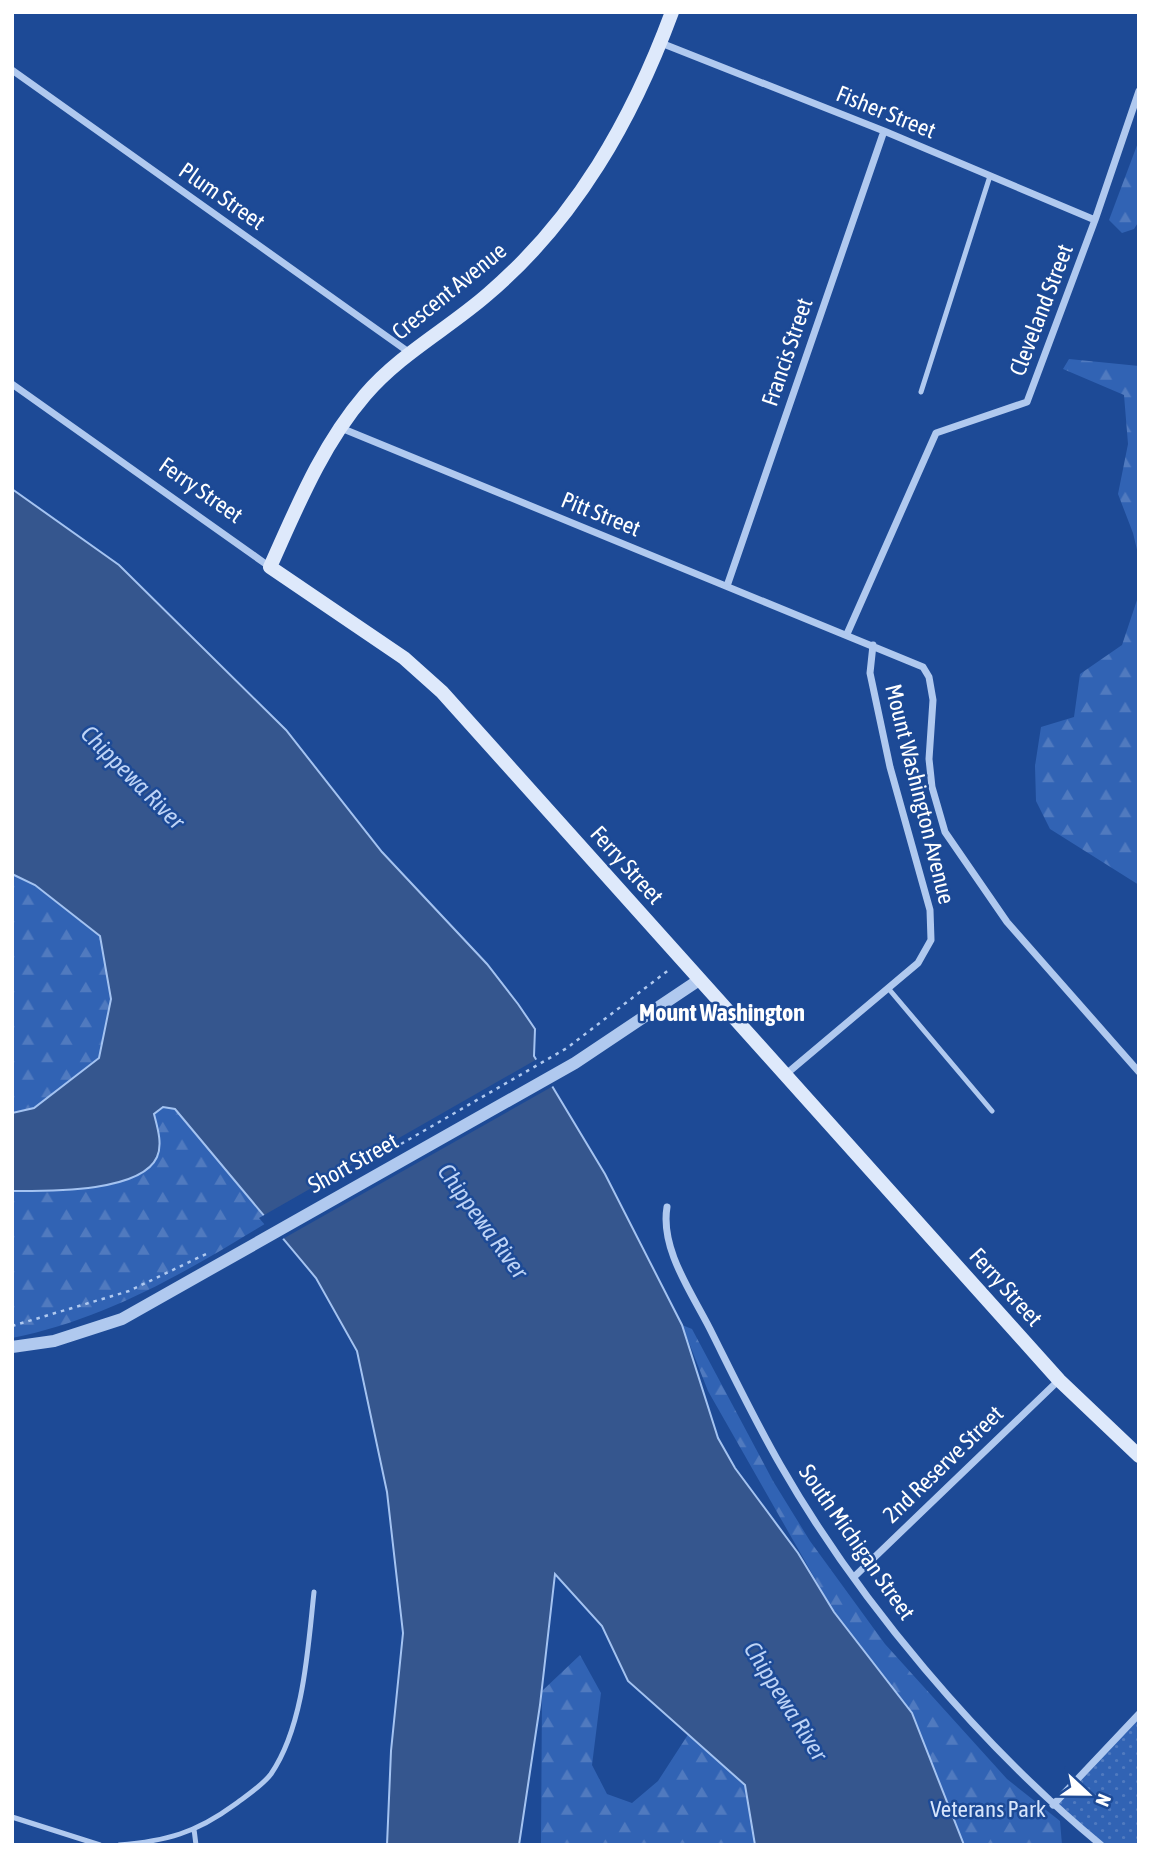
<svg xmlns="http://www.w3.org/2000/svg" width="1151" height="1857" viewBox="0 0 1151 1857" font-family="'Asap Condensed',sans-serif">
  <style>
    .grass { fill: url(#grass-dots) }
    .forest { fill: url(#forest-firs) }
    .water { fill: #35568e; stroke: #a4c3f1; stroke-width: 2 }
    .pier { fill: #1d4a96 }
    .lines { fill: none; stroke-linecap: round; stroke-linejoin: round }
    .path { stroke: #b0c9ef; stroke-width: 2.5; stroke-dasharray: 3.5 5; stroke-linecap: butt }
    .service { stroke: #b0c9ef; stroke-width: 5 }
    .minor { stroke: #b0c9ef; stroke-width: 7 }
    .tertiary { stroke: #b0c9ef; stroke-width: 12 }
    .secondary { stroke: #dee9fb; stroke-width: 14 }
    .labels { text-anchor: middle; dominant-baseline: central; stroke-width: 5; stroke-linejoin: round; paint-order: stroke }
    .street-label { font-size: 23px; fill: #fff; stroke: #1d4a96 }
    .park-label { font-size: 23px; fill: #d7e5fb; stroke: #1d4a96 }
    .water-label { font-size: 24px; font-style: italic; fill: #bdd3f6; stroke: #1d4a96 }
    .neighbourhood-label { font-size: 24px; font-weight: bold; fill: #fff; stroke: #1d4a96 }
  </style>
  <defs>
    <pattern id="grass-dots" width="8" height="8" patternUnits="userSpaceOnUse" patternTransform="scale(1.75)"><rect width="8" height="8" fill="#3163b4"/><path d="M2 2h.1M6 6h.1" fill="none" stroke="#507abf" stroke-width="1.8" stroke-linecap="round"/></pattern>
    <pattern id="forest-firs" width="22" height="20" patternUnits="userSpaceOnUse" patternTransform="scale(1.75)"><rect width="22" height="20" fill="#3163b4"/><path d="M5 1l3.5 6h-7zM16 11l3.5 6h-7z" fill="#507abf"/></pattern>
  </defs>
  <rect width="100%" height="100%" fill="#1d4a96"/>
  <path class="grass" d="M1139 1714V1845H1102L1053 1805Z"/>
  <path class="forest" d="M1139 140V221L1134 229 1122 233 1109 220Z
    M1069 359 1139 366V558L1133 533 1118 494 1128 444 1124 395 1063 369Z
    M1139 594V885L1050 829 1036 801 1035 766 1041 727 1074 717 1080 674 1122 645Z
    M12 874 35 885 100 936 111 999 99 1058 34 1108 12 1113Z
    M163 1107 175 1109 185 1117 268 1222C186 1272 107 1319 12 1338V1191H65L141 1174 159 1141 154 1114Z
    M682 1325 692 1329 773 1481 810 1541 885 1644 1007 1779 1060 1821 1062 1845H964L912 1713 834 1612 708 1391Z
    M580 1655 601 1693 592 1765 607 1794 632 1803 658 1781 689 1733 746 1785 755 1845H541L542 1691Z"/>
  <path class="water" d="M12 489 119 565 286 730 382 852 487 964 518 1004 535 1029 534 1056 605 1174 682 1325 718 1438 735 1468 798 1553 834 1612 912 1713 964 1845H755L745 1785 628 1681 602 1626 555 1574 540 1705 519 1845H387L391 1751 403 1633 387 1492 357 1351 316 1278 175 1109 163 1107 154 1114C157 1126 163 1144 157 1157 141 1193 46 1191 12 1191V1113L34 1108 99 1058 111 999 100 936 35 885 12 874Z"/>
  <path class="pier" d="M539 1058 555 1085 279 1241 259 1218Z"/>
  <g class="lines">
    <path class="path" d="M401 1144 567 1048 670 969
      M12 1326 129 1291 206 1254"/>
    <path class="service" d="M921 392 990 176
      M888 988 992 1111
      M12 1817 100 1845
      M194 1829 196 1845
      M119 1845C166 1841 196 1833 234 1805 246 1796 262 1786 271 1774 304 1726 308 1647 314 1592"/>
    <path class="minor" d="M661 43 884 131 1095 220
      M12 70 410 353
      M12 384 270 567
      M341 428 923 667 929 677 933 700 929 759 932 787 945 832 1007 922 1139 1072
      M727 586 884 131
      M847 634 936 433 1027 402 1095 220 1139 91
      M785 1075 918 963 931 940 930 910 890 767 870 673 873 645
      M667 1207C660 1249 692 1293 710 1329 733 1375 755 1421 781 1466 859 1602 980 1745 1101 1845
      M855 1576 1059 1380
      M1053 1805 1139 1714"/>
    <path class="tertiary" d="M12 1347 54 1341 122 1319 575 1063 699 980"/>
    <path class="secondary" d="M672 12C632 120 576 219 488 294 448 329 400 354 365 395 322 445 297 507 270 567L404 658 442 692 1059 1380 1139 1456"/>
  </g>
  <g class="labels">
    <g class="street-label">
      <text transform="translate(886 112) rotate(22)">Fisher Street</text>
      <text transform="translate(222 196) rotate(35)">Plum Street</text>
      <text transform="translate(449 291) rotate(-39)">Crescent Avenue</text>
      <text transform="translate(1041 310) rotate(-69)">Cleveland Street</text>
      <text transform="translate(787 352) rotate(-71)">Francis Street</text>
      <text transform="translate(201 490) rotate(35)">Ferry Street</text>
      <text transform="translate(601 514) rotate(22)">Pitt Street</text>
      <text transform="translate(920 794) rotate(76)">Mount Washington Avenue</text>
      <text transform="translate(627 865) rotate(48)">Ferry Street</text>
      <text transform="translate(353 1163) rotate(-29)">Short Street</text>
      <text transform="translate(1006 1287) rotate(48)">Ferry Street</text>
      <text transform="translate(943 1464) rotate(-44)">2nd Reserve Street</text>
      <text transform="translate(857 1542) rotate(55)">South Michigan Street</text>
    </g>
    <g class="park-label">
      <text x="988" y="1809">Veterans Park</text>
    </g>
    <g class="water-label">
      <text transform="translate(133 777) rotate(45)">Chippewa River</text>
      <text transform="translate(483 1221) rotate(54)">Chippewa River</text>
      <text transform="translate(786 1701) rotate(58)">Chippewa River</text>
    </g>
    <g class="neighbourhood-label">
      <text x="722" y="1012">Mount Washington</text>
    </g>
  </g>
  <rect width="1151" height="1857" fill="none" stroke="#ffffff" stroke-width="28"/>
  <g transform="translate(1088 1794) rotate(112)" stroke="#1d4a96" stroke-width="5" paint-order="stroke">
  <path d="M0-5L12 26L0 18L-12 26Z" fill="#ffffff"/>
  <text y="-10" font-size="19" font-weight="bold" text-anchor="middle" fill="#ffffff">N</text>
  </g>
</svg>
